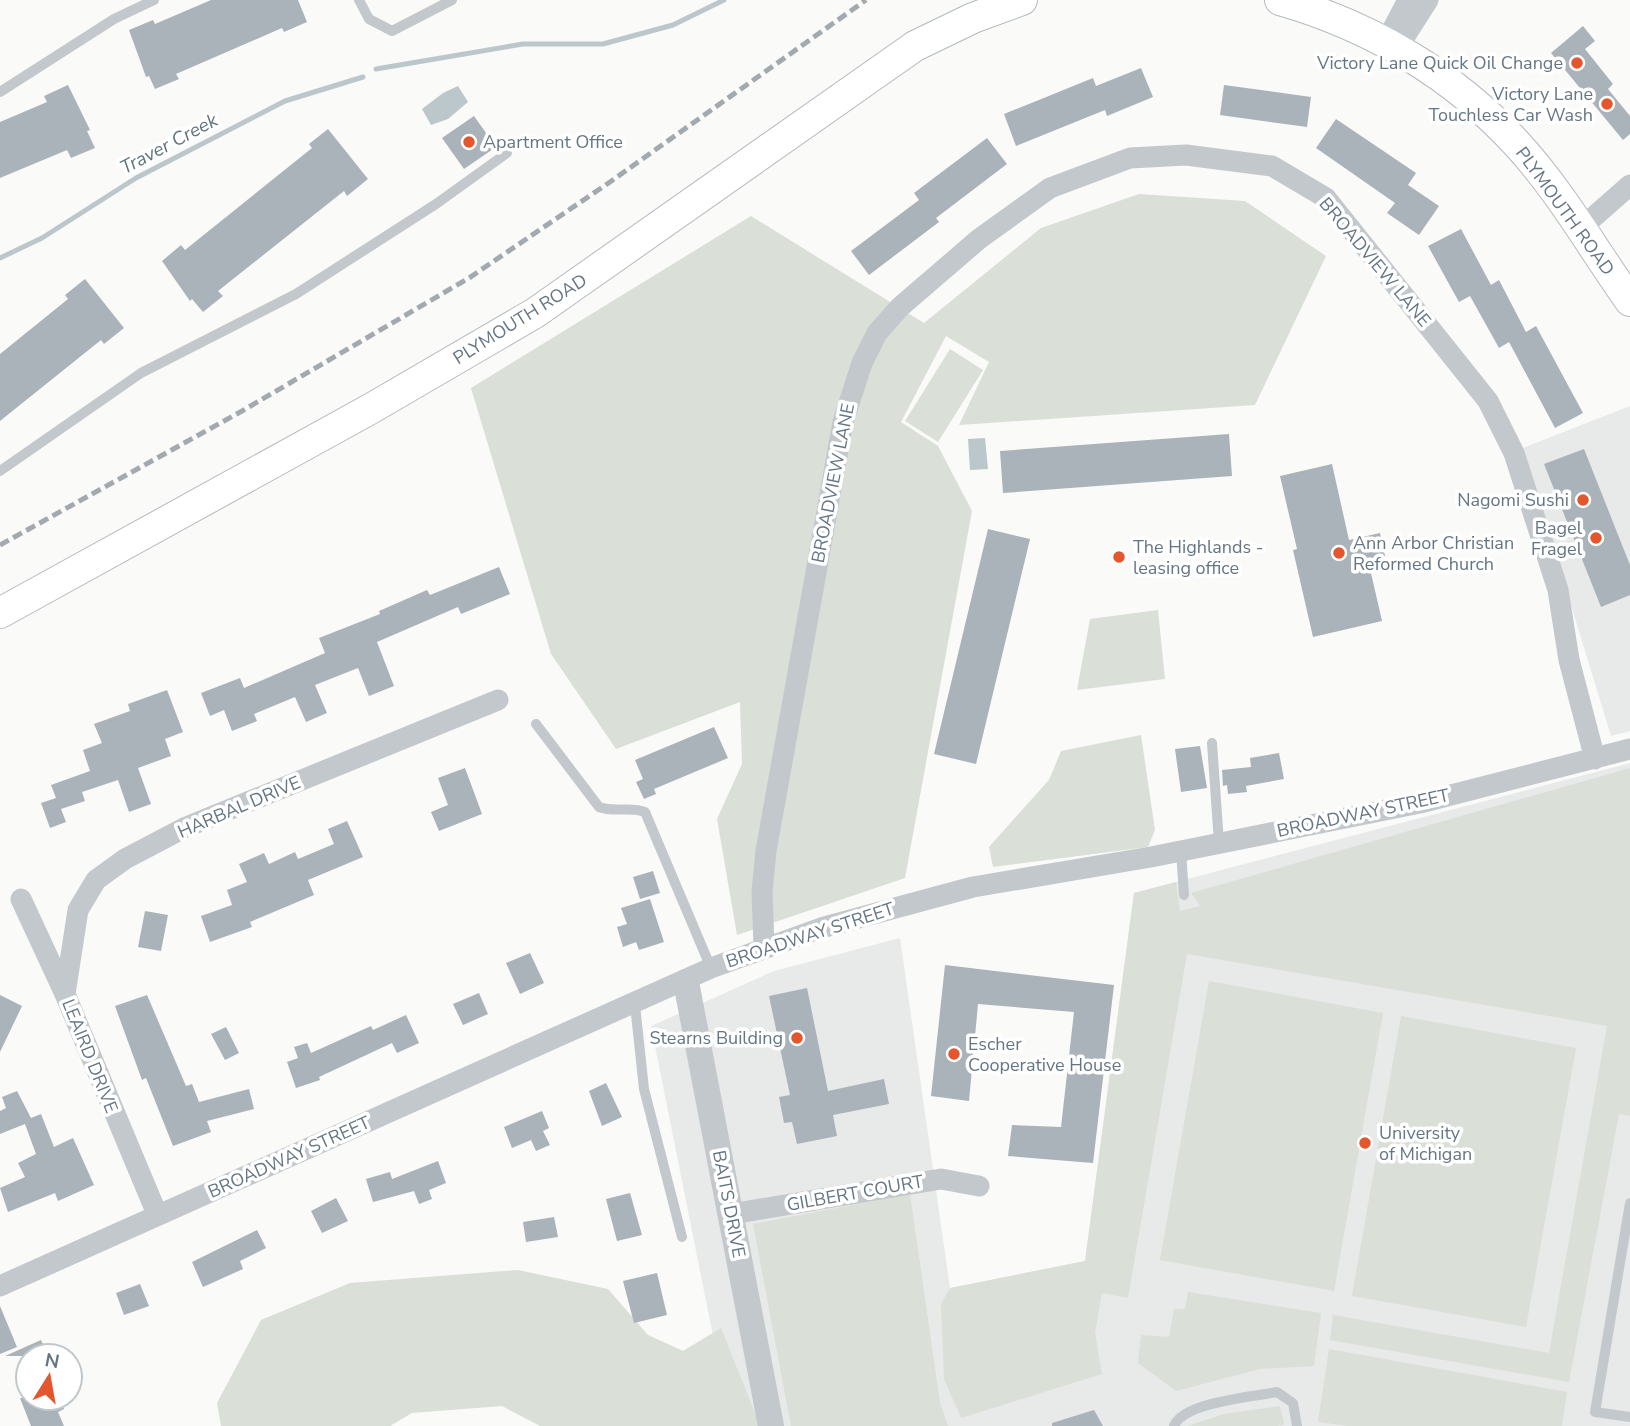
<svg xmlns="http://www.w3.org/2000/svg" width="1630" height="1426" viewBox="0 0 1630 1426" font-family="'Nunito Sans',sans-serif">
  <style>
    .built { fill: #e8e9e9 }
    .green { fill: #dadfd7 }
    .water { fill: #bbc7cb }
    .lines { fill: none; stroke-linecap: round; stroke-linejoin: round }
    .stream { stroke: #bbc7cb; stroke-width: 5 }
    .building { fill: #aab3b9 }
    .secondary-casing { stroke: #b3babf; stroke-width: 32 }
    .service { stroke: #c3c8cc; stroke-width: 10 }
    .minor { stroke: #c3c8cc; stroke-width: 21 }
    .tertiary { stroke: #c3c8cc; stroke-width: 26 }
    .secondary { stroke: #fff; stroke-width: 30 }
    .rail { stroke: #a2aab0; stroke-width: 5; stroke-dasharray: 10 5; stroke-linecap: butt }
    .poi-dot { fill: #e4572e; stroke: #fff; stroke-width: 2.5 }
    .labels { text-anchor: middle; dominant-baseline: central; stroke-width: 7; stroke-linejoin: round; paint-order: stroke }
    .poi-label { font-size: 18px; fill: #657683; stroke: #fff; text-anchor: end }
    .street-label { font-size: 18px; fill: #657683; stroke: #fff }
    .water-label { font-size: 19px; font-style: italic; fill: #60757c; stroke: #fff }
  </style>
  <rect width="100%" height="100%" fill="#fafaf8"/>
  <path class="built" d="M1630 406V731L1611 736 1523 448Z
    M1630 763V1426H731L651 1026 774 971 900 938 950 1288 1085 1261 1134 893Z"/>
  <path class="green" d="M1139 194 1245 201 1326 256 1255 405 959 425 989 362 946 336 901 422 938 446 972 511 905 878 737 935 717 819 742 764 740 702 616 749 551 654 471 388 751 216 924 323 1041 228Z
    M950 349 983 370 938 442 905 421Z
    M1158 610 1165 679 1077 690 1090 619Z
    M1141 735 1155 830 1148 847 993 867 989 847 1049 780 1061 751Z
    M1630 768V1116L1619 1114 1569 1382 1330 1340 1333 1315 1549 1353 1607 1026 1187 954 1128 1298 1102 1293 1095 1333 1102 1374 961 1418 944 1379 941 1304 950 1288 1085 1261 1134 893 1176 882 1180 911 1200 906 1191 893Z
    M1209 981 1383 1013 1334 1291 1160 1260Z
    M1401 1016 1576 1048 1526 1327 1352 1296Z
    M910 1194 940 1403 948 1426H791L753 1224Z
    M518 1270 608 1289 648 1335 683 1351 721 1328 760 1426H540L502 1406 412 1413 390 1426H221L217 1403 261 1320 350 1283Z
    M1188 1292 1321 1313 1314 1366 1260 1369 1176 1391 1138 1363 1141 1335 1169 1337 1174 1309H1185Z
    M1329 1349 1567 1392 1562 1426H1349L1318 1422Z
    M1280 1406 1284 1424 1278 1426H1187L1224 1414Z"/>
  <path class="water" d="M458 86 468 102 448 119 431 125 422 109 443 93Z
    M985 438 988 469 970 470 968 439Z"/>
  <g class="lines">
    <path class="stream" d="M376 69 523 44H603L673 25 724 0
      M0 258 42 238 136 178 285 101 363 77"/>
  </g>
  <path class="building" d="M211 0H298L307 22 284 32 282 28 176 74 179 79 155 89 149 76 146 77 129 30 153 20 155 24Z
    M1583 26 1595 41 1585 49 1613 84 1608 89 1630 116V134L1623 140 1551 53Z
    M1141 68 1153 97 1107 116 1105 110 1016 146 1004 114 1093 78 1096 86Z
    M68 85 90 130 87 131 95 148 71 158 67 150 0 178V122L47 102 44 96Z
    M1224 85 1311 97 1307 127 1220 115Z
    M474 116 496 147 464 169 442 138Z
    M1336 119 1416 173 1408 185 1439 206 1419 235 1387 213 1395 203 1316 148Z
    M328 129 368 179 347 196 344 191 218 291 223 296 203 312 192 299 190 301 162 261 181 245 185 250 312 148 309 144Z
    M987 138 1007 164 936 218 939 222 869 275 851 251 919 200 914 193Z
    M1461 229 1491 285 1499 280 1526 332 1536 326 1583 413 1555 428 1509 342 1499 348 1470 296 1459 302 1428 246Z
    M85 279 124 328 104 344 101 340 0 421V354L68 299 65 295Z
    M1229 434 1232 476 1003 493 1000 451Z
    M1584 449 1630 565V595L1601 607 1544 464Z
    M1332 464 1349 540 1380 533 1385 556 1368 560 1382 621 1313 637 1293 550 1297 549 1280 476Z
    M988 529 1030 539 976 764 934 754Z
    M499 567 510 594 461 614 458 607 377 642 394 686 369 696 358 668 315 685 327 713 306 722 295 697 254 714 257 721 232 731 224 710 210 716 201 693 240 678 244 688 325 653 319 638 380 614 379 611 427 590 430 595Z
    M167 690 183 732 165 739 171 756 138 768 151 804 129 812 118 780 82 792 85 801 61 809 66 822 50 828 41 803 56 798 51 785 90 771 83 750 102 743 94 724 130 711 128 704Z
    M714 727 728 758 654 789 656 794 644 799 636 782 643 779 635 760Z
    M1200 746 1207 788 1181 792 1175 749Z
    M1279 753 1284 779 1246 786 1247 792 1228 794 1227 785 1223 786 1222 770 1251 767 1250 758Z
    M465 768 482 814 439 831 431 812 448 805 438 778Z
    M347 821 363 857 308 880 314 895 250 922 252 927 210 942 201 916 232 905 227 890 247 882 239 864 264 853 269 864 295 852 298 859 334 844 328 829Z
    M653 871 660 893 640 899 633 877Z
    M650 899 664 942 639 950 636 942 623 947 617 927 627 924 621 908Z
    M145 911 168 915 161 951 138 947Z
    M530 953 544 983 520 994 506 963Z
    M945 965 1114 985 1093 1163 1008 1156 1012 1125 1061 1127 1074 1012 978 1004 969 1101 931 1096Z
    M807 988 828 1091 884 1079 889 1104 833 1115 837 1136 797 1144 792 1122 784 1123 779 1097 790 1095 769 996Z
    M479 993 488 1014 463 1025 453 1004Z
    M0 995 22 1006 0 1052Z
    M147 995 186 1086 192 1084 199 1102 249 1089 254 1109 207 1121 211 1132 173 1146 146 1078 142 1080 115 1006Z
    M406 1015 419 1043 397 1053 392 1043 319 1077 320 1080 296 1088 287 1062 298 1058 294 1047 307 1043 311 1053 371 1026 373 1030Z
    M226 1027 239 1053 225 1060 211 1034Z
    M606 1083 622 1117 602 1126 589 1091Z
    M17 1091 31 1118 41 1114 54 1147 73 1138 94 1185 58 1201 55 1193 8 1212 0 1188 25 1177 18 1163 36 1154 25 1124 0 1134V1111L6 1108 2 1097Z
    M542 1111 549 1128 543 1131 550 1145 536 1151 531 1140 512 1148 504 1127Z
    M438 1161 446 1183 429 1190 432 1199 419 1204 414 1191 373 1202 366 1179 390 1172 392 1179Z
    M630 1193 642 1235 617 1241 606 1199Z
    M336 1198 348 1221 322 1233 311 1211Z
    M554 1217 558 1237 526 1242 523 1222Z
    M257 1230 266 1248 240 1261 243 1269 203 1287 192 1262Z
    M657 1273 667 1315 634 1323 623 1281Z
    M140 1284 149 1306 124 1315 116 1293Z
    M0 1306 17 1347 0 1354Z
    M41 1340 48 1356H5Z
    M20 1398H60L64 1409 58 1412 64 1426H31Z
    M1094 1410 1103 1426H1052V1423Z"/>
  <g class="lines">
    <defs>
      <path id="secondary" d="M1280 0C1371 26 1454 75 1518 145 1561 192 1593 249 1630 301
        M0 613 372 408 535 313 915 46 973 18 1022 0"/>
    </defs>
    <use href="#secondary" class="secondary-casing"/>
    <path class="service" d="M359 0 369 19 392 31 452 0
      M0 92 114 19 154 0
      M0 471 141 373 296 294 436 204 507 153
      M536 724 599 807C615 813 631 806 645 812L711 968
      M1212 743 1219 843
      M1181 851 1184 895
      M635 1005 644 1089 682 1237
      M1630 1203 1595 1412 1630 1417
      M1174 1426C1184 1402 1252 1397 1277 1392L1293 1403 1297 1426"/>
    <path class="minor" d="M1388 38 1408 0
      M1398 47 1428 0
      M1580 229 1630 185
      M21 899 65 994 157 1214
      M764 948 762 892 766 851 843 422 862 363 877 333 900 307 979 239 1050 188 1130 158 1186 155 1272 166 1326 198 1488 401 1514 453 1558 590 1569 660 1595 759
      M65 994 78 910 96 880 125 859 184 828 498 700
      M731 1214 941 1179 979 1186
      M0 1286 711 968 821 928 973 887 1151 857 1420 803 1630 749"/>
    <path class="tertiary" d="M686 982 771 1426"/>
    <use href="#secondary" class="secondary"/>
    <path class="rail" d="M0 545 242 411 469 278 610 182 866 0"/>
  </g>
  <g class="poi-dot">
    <circle cx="1577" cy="63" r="7"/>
    <circle cx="1607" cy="104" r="7"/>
    <circle cx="469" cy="142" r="7"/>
    <circle cx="1583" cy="500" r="7"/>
    <circle cx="1596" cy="538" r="7"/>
    <circle cx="1339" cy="553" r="7"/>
    <circle cx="1119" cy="557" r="7"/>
    <circle cx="797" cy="1038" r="7"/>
    <circle cx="954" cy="1054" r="7"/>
    <circle cx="1365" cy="1143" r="7"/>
  </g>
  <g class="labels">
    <g class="poi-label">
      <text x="1563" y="63">Victory Lane Quick Oil Change</text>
      <text x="1593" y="94">Victory Lane<tspan x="1593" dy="21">Touchless Car Wash</tspan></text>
      <text x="483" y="142" text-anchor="start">Apartment Office</text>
      <text x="1569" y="500">Nagomi Sushi</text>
      <text x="1582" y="528">Bagel<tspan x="1582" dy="21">Fragel</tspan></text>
      <text x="1353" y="543" text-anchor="start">Ann Arbor Christian<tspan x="1353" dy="21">Reformed Church</tspan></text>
      <text x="1133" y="547" text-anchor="start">The Highlands -<tspan x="1133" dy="21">leasing office</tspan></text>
      <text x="783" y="1038">Stearns Building</text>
      <text x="968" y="1044" text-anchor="start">Escher<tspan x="968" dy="21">Cooperative House</tspan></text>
      <text x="1379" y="1133" text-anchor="start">University<tspan x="1379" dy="21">of Michigan</tspan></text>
    </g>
    <g class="street-label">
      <text transform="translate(1565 211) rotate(54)">PLYMOUTH ROAD</text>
      <text transform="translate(1375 262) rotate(50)">BROADVIEW LANE</text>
      <text transform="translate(520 319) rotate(-32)">PLYMOUTH ROAD</text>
      <text transform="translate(833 483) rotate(-79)">BROADVIEW LANE</text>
      <text transform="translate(239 807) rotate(-23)">HARBAL DRIVE</text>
      <text transform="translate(1363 813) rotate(-12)">BROADWAY STREET</text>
      <text transform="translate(810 935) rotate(-18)">BROADWAY STREET</text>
      <text transform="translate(90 1056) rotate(68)">LEAIRD DRIVE</text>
      <text transform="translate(289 1157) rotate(-24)">BROADWAY STREET</text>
      <text transform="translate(855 1193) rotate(-10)">GILBERT COURT</text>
      <text transform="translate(729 1204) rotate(79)">BAITS DRIVE</text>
    </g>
    <g class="water-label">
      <text transform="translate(169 144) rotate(-28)">Traver Creek</text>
    </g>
  </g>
  <g transform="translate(49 1377) rotate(11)"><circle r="33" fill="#ffffff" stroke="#c1c8cd" stroke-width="2"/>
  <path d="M0-5L12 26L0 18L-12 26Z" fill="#e4572e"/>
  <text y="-10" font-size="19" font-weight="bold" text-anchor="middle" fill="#657683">N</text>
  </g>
</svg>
